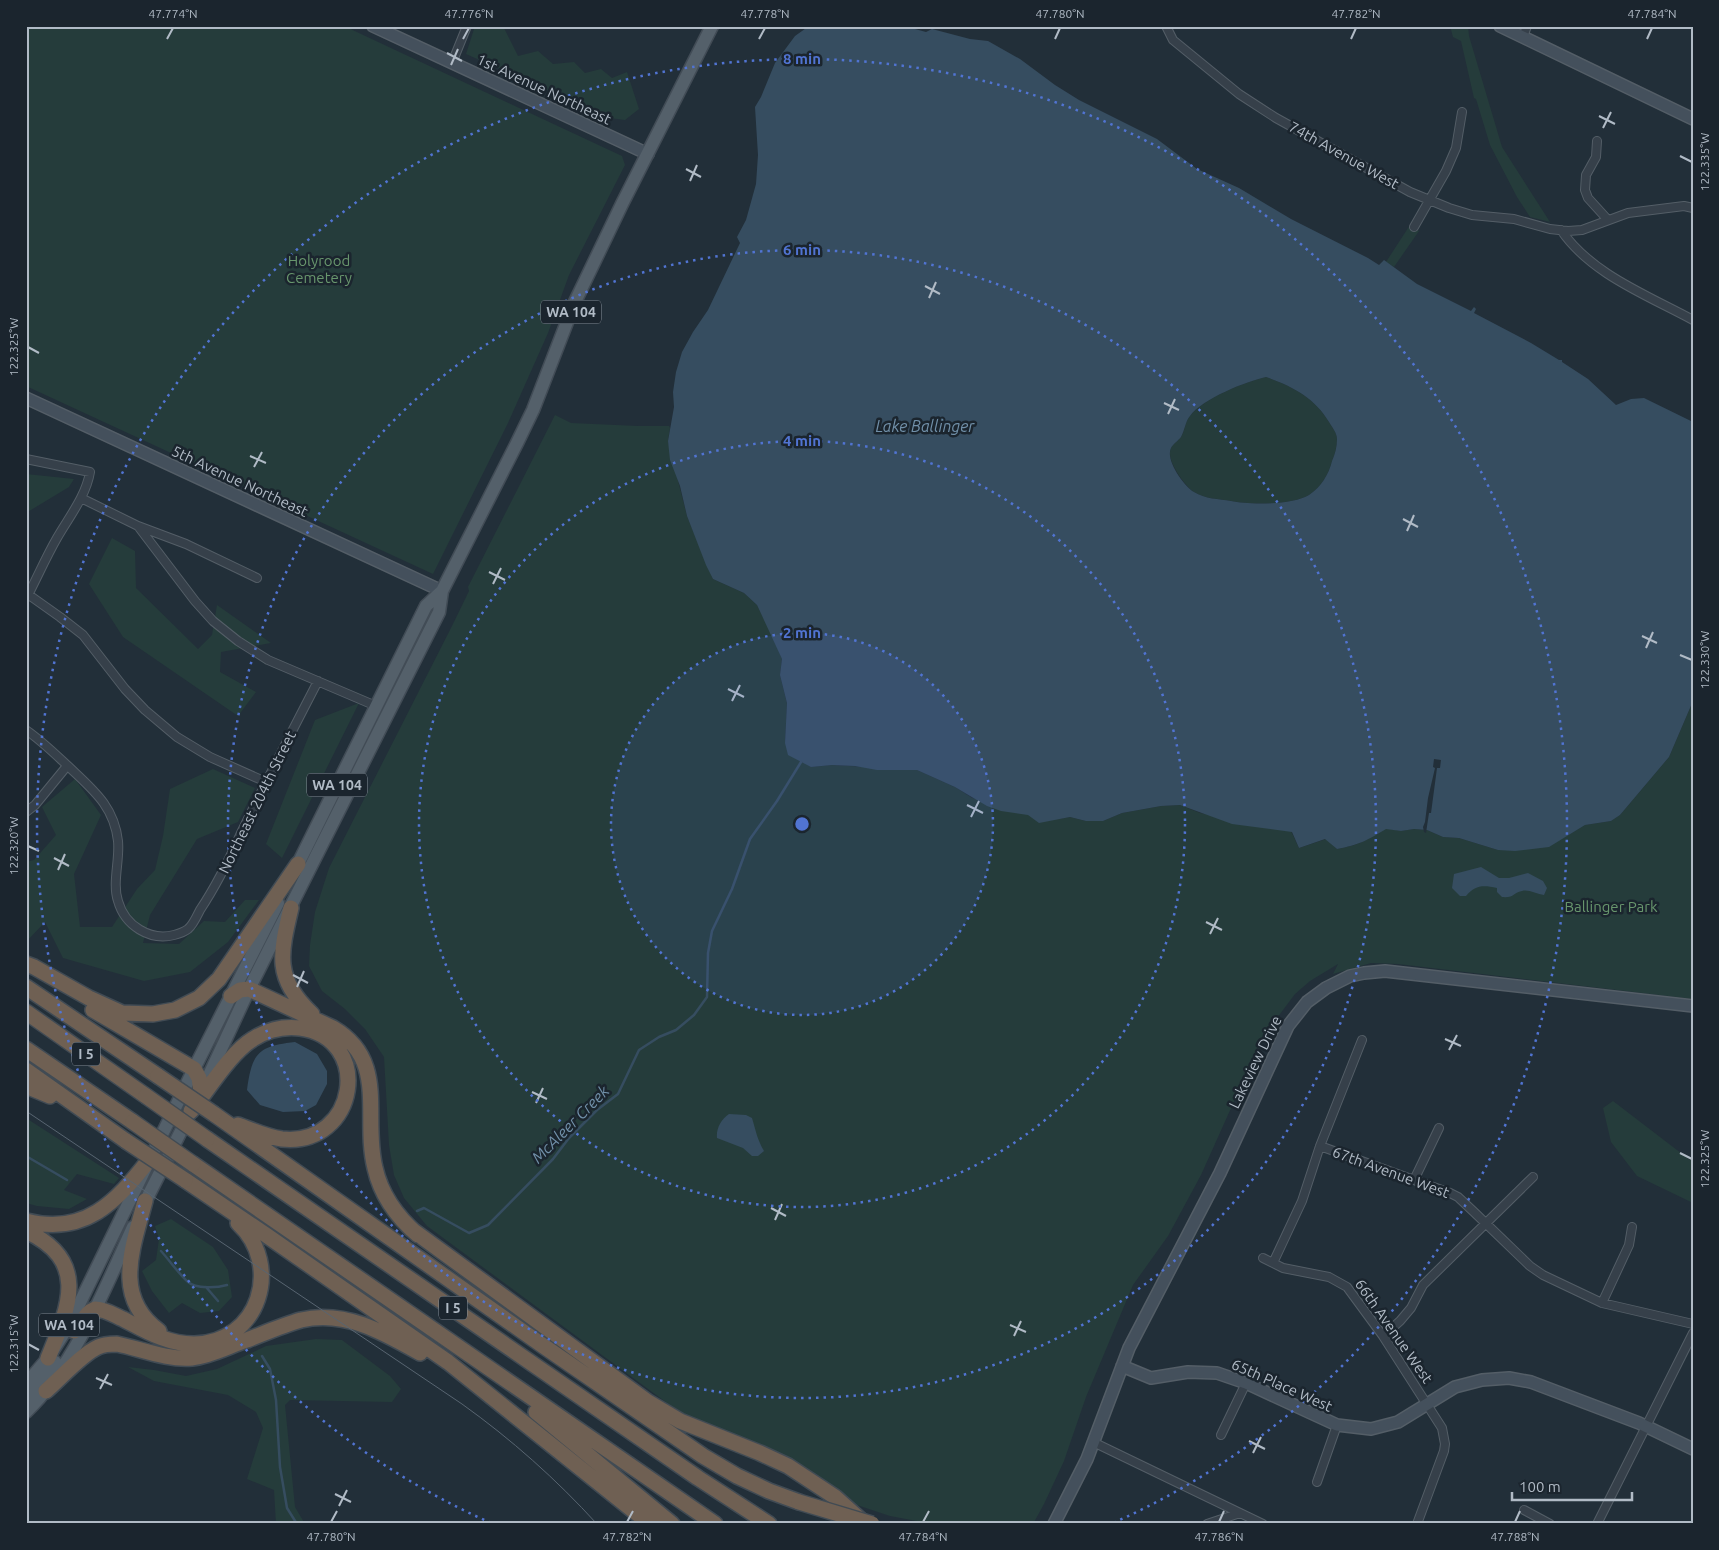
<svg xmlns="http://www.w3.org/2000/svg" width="1719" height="1550" viewBox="0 0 1719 1550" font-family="Ubuntu,sans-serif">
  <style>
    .green { fill: #253c3b }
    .water { fill: #364d60; fill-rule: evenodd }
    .pier { fill: #222f39 }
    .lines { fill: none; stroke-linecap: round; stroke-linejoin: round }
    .stream { stroke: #364d60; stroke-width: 2.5 }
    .street-casing { stroke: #545e67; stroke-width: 10 }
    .secondary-casing { stroke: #545e67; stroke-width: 14 }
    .primary-casing { stroke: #424c56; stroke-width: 15 }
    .highway-casing { stroke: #414b54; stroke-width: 18 }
    .street { stroke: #36404a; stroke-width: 8 }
    .secondary { stroke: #44505c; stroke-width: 11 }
    .primary { stroke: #54606a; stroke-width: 12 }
    .highway { stroke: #6f6053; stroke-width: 15 }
    .tram { stroke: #586571; stroke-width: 1 }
    .highway-bridge-casing { stroke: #414b54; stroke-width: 18; stroke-linecap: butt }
    .highway-bridge { stroke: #6f6053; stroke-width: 15 }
    .ticks { fill: none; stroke: #b1bbc6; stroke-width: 2 }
    .ring { fill: none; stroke: #5174d2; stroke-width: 2.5; stroke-dasharray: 2.5 5 }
    .labels { text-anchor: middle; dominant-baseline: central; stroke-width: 5; stroke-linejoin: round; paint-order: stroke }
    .shield { fill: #1b252e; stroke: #848e98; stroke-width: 1 }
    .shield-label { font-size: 14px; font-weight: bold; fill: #b1bbc6 }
    .street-label { font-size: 15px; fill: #b1bbc6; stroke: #1b252e }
    .park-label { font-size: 15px; fill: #68966d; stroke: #1b252e }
    .water-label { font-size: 16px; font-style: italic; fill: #7190a9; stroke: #1b252e }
    .centre { fill: #5174d2; stroke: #1b252e; stroke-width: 2.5 }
    .ring-label { font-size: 15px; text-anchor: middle; font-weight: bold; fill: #5174d2; stroke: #1b252e; stroke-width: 5; stroke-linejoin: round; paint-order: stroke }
    .neatline { fill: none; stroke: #b1bbc6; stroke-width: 2 }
    .ticks-label { font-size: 12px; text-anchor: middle; fill: #b1bbc6 }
  </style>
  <rect width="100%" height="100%" fill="#222f39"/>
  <path class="green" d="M26 26H344L622 156 625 165 569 275 548 333 508 423 433 574 26 386Z
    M475 26H503L518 56 538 51 553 64 574 62 585 73 601 69 612 78 627 72 639 109 625 120 610 118 466 54Z
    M1450 26H1468L1469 36 1502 147 1550 222 1530 217 1517 197 1490 145 1476 99 1474 98 1461 41 1453 37Z
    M1410 225 1419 231 1394 267 1386 262Z
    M1266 377C1292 386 1315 398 1329 422 1332 427 1337 433 1337 439 1337 447 1335 454 1332 461 1329 474 1321 487 1309 495 1293 505 1249 505 1231 501 1219 499 1205 499 1194 492 1185 486 1165 459 1171 448 1173 444 1178 441 1181 437 1185 430 1185 422 1190 416 1202 399 1247 381 1266 377Z
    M555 415 571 423 638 426H669L670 428 668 441 687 516 713 579 744 593 757 605 774 639 782 659 780 675 787 703 785 743 811 767 832 765 917 770 955 787 972 798 1042 816 1059 819 1070 817 1086 821H1103L1122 813 1161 806 1180 805 1200 813 1290 829 1299 848 1326 839 1337 849C1359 845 1368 840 1386 828L1401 831 1414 829 1427 830 1443 837 1459 838 1498 850 1563 838 1585 825 1611 821 1620 815 1669 757 1693 701V999L1398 964 1371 963 1333 974 1338 964 1310 981 1295 994 1277 1018 1249 1068 1201 1175 1168 1236 1133 1285 1086 1397 1064 1461 1044 1504 1033 1524H948L922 1522 890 1516 857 1505 833 1487 696 1421 667 1403 427 1226 404 1198 394 1175 389 1145 384 1057 365 1029 345 1009 322 991 309 966 310 945 315 912 329 868 452 626 469 591 468 587Z
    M26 474 74 479 69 487 26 513Z
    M112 538 135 551 136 588 198 649 212 635 217 605 271 643 221 652 220 672 256 692 238 716 123 637 89 584Z
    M359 703 282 858 266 844 315 720Z
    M213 769 255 788 238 822 197 839 150 915 143 943 179 944 204 921 225 922 245 900H259L228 942 190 972 144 981 63 958 45 922 26 942V862L34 860 56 835 42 807 75 779 101 815 74 874 80 927H112L137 889 155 870 163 836 170 789Z
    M1613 1101 1690 1160H1693V1203L1637 1176 1611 1142 1603 1108Z
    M26 1118 119 1178 114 1184 77 1174 64 1190 87 1199 69 1209 37 1206 26 1203Z
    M171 1219 213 1247 228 1270 232 1297 219 1311 200 1313 182 1303 169 1313 152 1291 142 1271 156 1260 159 1239 155 1226Z
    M316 1339 342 1340 390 1376 401 1389 392 1402 290 1400 285 1405 295 1507 305 1524H276L274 1490 247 1479 263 1428 256 1412 228 1395 154 1381 128 1367 154 1370 186 1376 217 1369 266 1346Z"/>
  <path class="water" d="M809 26H904L926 32 932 29 970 39 988 41 1020 59 1055 85 1079 100 1157 139 1197 169 1239 188 1291 219 1368 258 1379 265 1384 260 1417 284 1471 311 1474 307 1476 309 1474 313 1531 343 1559 360H1562V362L1588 379 1616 405 1631 399 1644 398 1693 422V701L1669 757 1620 815 1611 821 1585 825 1549 847 1515 851 1498 850 1459 838 1443 837 1427 830 1414 829 1401 831 1386 829C1368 840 1359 845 1337 849L1325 839 1299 848 1292 832 1232 824 1180 805 1161 806 1122 813 1103 821H1086L1070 817 1039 823 1028 815 1001 811 987 806 955 787 917 770H877L855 766 832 765 811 767 788 755 785 743 787 703 780 675 782 659 757 605 744 593 713 579 706 565 687 516 680 486 670 460 668 441 674 407 673 392 676 372 682 352 693 332 708 310 740 243 737 237 746 220 756 184 758 155 755 107 761 97 775 63 795 36ZM1266 377C1292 386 1315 398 1329 422 1332 427 1337 433 1337 439 1337 447 1335 454 1332 461 1329 474 1321 487 1309 495 1293 505 1249 505 1231 501 1219 499 1205 499 1194 492 1184 486 1165 460 1171 448 1173 444 1178 441 1181 437 1185 430 1185 422 1190 416 1202 399 1247 381 1266 377Z
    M1481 867 1499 878H1509L1528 873 1543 881 1547 888 1544 895C1537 894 1528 889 1522 891 1512 893 1515 898 1502 897L1497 892V888C1483 885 1475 885 1466 896H1460L1452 888 1454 874Z
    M295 1042 317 1054 327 1071V1084L316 1105 305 1111 283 1112 260 1105 247 1090C252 1053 258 1046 295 1042Z
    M729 1114 746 1115 752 1118C756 1131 757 1139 764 1151L758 1156H752L743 1148 717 1138C716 1129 721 1119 729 1114Z"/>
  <path class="pier" d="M1434 759 1441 760 1440 768H1437L1431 813H1429L1426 833 1424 832 1423 827 1425 822 1428 798 1435 768 1433 767Z"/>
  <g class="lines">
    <path class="stream" d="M26 1156 67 1180
      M417 1211 424 1208 469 1233 488 1225 553 1159 569 1138 597 1110 618 1094 639 1050 659 1037 676 1030 694 1015 707 997 708 953 712 931 732 889 750 839 777 801 801 762
      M161 1251C170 1261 178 1273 188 1282 196 1289 217 1288 227 1285
      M206 1287 218 1301
      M262 1356 270 1369 276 1400 280 1467 287 1508 297 1524"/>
    <defs>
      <path id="street" d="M1166 26 1173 40 1239 94 1276 118 1410 192 1449 208 1472 215 1514 219 1550 229 1568 231 1582 230 1628 213 1684 206 1693 208
        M1523 37 1527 26
        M452 63 467 26
        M1597 141 1596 157 1586 175 1585 190 1588 198 1608 220
        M1414 227 1446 171 1456 148 1462 112
        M1561 230C1591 274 1647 295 1693 320
        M26 459 90 472C86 496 69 517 57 538 46 557 37 578 27 597
        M81 498 138 526 195 601 213 621 238 641 268 660 376 706
        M138 526 186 544 257 578
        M29 595 60 617 83 635 125 689 145 710 177 737 210 757 266 782
        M26 730C42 741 55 754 69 767 93 790 114 806 118 841 120 860 112 883 118 901 125 926 150 941 174 935 178 934 184 932 188 929 193 925 197 916 200 910 216 886 229 860 241 833 266 782 292 731 318 681
        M26 812 35 805 67 766
        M1320 1146 1450 1193 1458 1197 1474 1212 1530 1266 1543 1275 1602 1303 1693 1324
        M1414 1180 1439 1128
        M1263 1258 1283 1268 1329 1277 1347 1287 1383 1336 1442 1428 1445 1444 1444 1451 1417 1524
        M1273 1263 1302 1201 1320 1146 1362 1040
        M1602 1303 1629 1245 1632 1227
        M1383 1336 1400 1321 1411 1308 1423 1285 1533 1177
        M1221 1435 1246 1383
        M1093 1442 1263 1524
        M1317 1482 1337 1425
        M1524 1510 1550 1524
        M1207 1524 1240 1513
        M1597 1524 1693 1333"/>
      <path id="secondary" d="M373 26 648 154
        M1500 26 1693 119
        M26 398 442 591
        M1122 1366 1151 1378 1188 1372 1217 1373 1246 1383 1337 1425 1371 1429 1398 1422 1455 1387 1482 1380 1509 1378 1531 1382 1639 1423 1693 1449
        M1054 1524 1087 1459 1129 1348 1220 1173 1288 1026 1307 1002 1326 988 1350 976 1364 973 1385 971 1693 1006"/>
      <path id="primary" d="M294 872 426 606 442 591 517 443 533 410 574 304 622 204 712 26
        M203 1088 249 989 439 612 442 591
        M142 1208 189 1115
        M26 1384 48 1358 69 1325 194 1069 278 903
        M26 1398 55 1362
        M26 1412C74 1367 106 1286 133 1227"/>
      <path id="highway" d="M291 908C280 954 274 979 312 1014
        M26 964 34 967 89 998 122 1013 153 1014 175 1010 199 998 219 979 298 864
        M26 987 158 1076
        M231 996 240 990 249 989 333 1028C389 1061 362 1116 375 1168 381 1195 397 1217 418 1235
        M93 1010 194 1069 199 1078 201 1092
        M26 1012 146 1096
        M26 1049 133 1122
        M26 1070 126 1141
        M26 1086 50 1096
        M191 1111C208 1090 230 1053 253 1039 267 1030 283 1026 300 1028 374 1038 358 1147 282 1139 267 1137 252 1130 238 1125
        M214 1114 542 1345 703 1456 737 1476 769 1491 799 1502
        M207 1139 698 1478 769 1524
        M193 1164 715 1524
        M185 1180 266 1235 448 1362 650 1524
        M145 1201C133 1247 112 1297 159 1331
        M26 1221C85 1236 116 1202 149 1160
        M411 1229 648 1402 680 1421 760 1453 788 1466 835 1497 864 1523
        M26 1231C90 1261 69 1307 48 1358
        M74 1331C83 1325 84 1313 95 1309 105 1309 114 1315 123 1319 146 1331 167 1344 194 1344 260 1343 283 1265 238 1223
        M46 1391C60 1379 82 1354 98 1347 104 1344 110 1344 117 1344 141 1349 167 1360 192 1358 211 1356 229 1346 247 1340 265 1333 283 1325 301 1320 345 1310 383 1332 420 1353
        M536 1412 672 1524"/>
    </defs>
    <use href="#street" class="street-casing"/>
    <use href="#secondary" class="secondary-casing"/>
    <use href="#primary" class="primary-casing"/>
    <use href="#highway" class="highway-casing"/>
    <use href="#street" class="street"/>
    <use href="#secondary" class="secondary"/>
    <use href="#primary" class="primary"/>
    <use href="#highway" class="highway"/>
    <path class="tram" d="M26 1111 462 1404C511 1439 556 1479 597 1524"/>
    <defs>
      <path id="highway-bridge" d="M158 1076 214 1114
        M146 1096 207 1139
        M133 1122 193 1164
        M126 1141 185 1180
        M799 1502 872 1524"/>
    </defs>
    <use href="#highway-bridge" class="highway-bridge-casing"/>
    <use href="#highway-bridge" class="highway-bridge"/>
  </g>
  <path class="ticks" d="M167 39 173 28M463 39 469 28M759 39 765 28M1055 39 1060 28M1351 39 1356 28M1647 39 1652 28M447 53 462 61M451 65 458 49M1599 116 1615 124M1603 128 1611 112M1680 156 1692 162M686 169 701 177M690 181 697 165M925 286 940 294M929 298 936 282M28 347 39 353M1164 403 1179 410M1168 414 1175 399M250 456 266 463M254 467 262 452M1403 519 1418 527M1407 531 1414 515M489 572 505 580M493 584 501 568M1642 636 1657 643M1646 648 1653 632M1680 655 1692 660M728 689 744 697M732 701 740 685M967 805 983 813M971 817 979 801M28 846 39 851M54 858 69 866M58 870 65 854M1206 922 1222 930M1210 934 1218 918M293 975 308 983M297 987 304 971M1445 1039 1461 1046M1449 1050 1457 1035M532 1092 547 1099M536 1103 543 1088M1680 1153 1692 1159M771 1208 786 1216M775 1220 782 1204M1010 1325 1026 1332M1014 1336 1021 1321M28 1344 39 1350M96 1378 112 1385M100 1389 108 1374M1249 1441 1265 1449M1253 1453 1261 1437M335 1494 351 1502M339 1506 347 1490M331 1522 337 1511M627 1522 633 1511M923 1522 929 1511M1219 1522 1224 1511M1515 1522 1520 1511"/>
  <circle cx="802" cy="824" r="191" fill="#5174d2" fill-opacity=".12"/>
  <g class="ring">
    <circle cx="802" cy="824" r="191"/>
    <circle cx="802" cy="824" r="383"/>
    <circle cx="802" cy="824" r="574"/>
    <path d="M491 1523A765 765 0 1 1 1113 1523"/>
  </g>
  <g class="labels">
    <g class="shield">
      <rect x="541" y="300.5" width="60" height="23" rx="4"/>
      <rect x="307" y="773.5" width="60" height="23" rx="4"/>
      <rect x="72" y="1042.5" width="28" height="23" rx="4"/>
      <rect x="439" y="1296.5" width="28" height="23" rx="4"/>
      <rect x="39" y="1313.5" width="60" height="23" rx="4"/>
    </g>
    <g class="shield-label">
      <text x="571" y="312">WA 104</text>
      <text x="337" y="785">WA 104</text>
      <text x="86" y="1054">I 5</text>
      <text x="453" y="1308">I 5</text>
      <text x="69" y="1325">WA 104</text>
    </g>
    <g class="street-label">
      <text transform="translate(544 89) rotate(25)">1st Avenue Northeast</text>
      <text transform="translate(1344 155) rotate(29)">74th Avenue West</text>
      <text transform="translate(240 481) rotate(25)">5th Avenue Northeast</text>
      <text transform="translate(257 802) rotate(-64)">Northeast 204th Street</text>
      <text transform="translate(1255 1062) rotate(-64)">Lakeview Drive</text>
      <text transform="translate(1391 1172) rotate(20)">67th Avenue West</text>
      <text transform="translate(1394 1331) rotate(55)">66th Avenue West</text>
      <text transform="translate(1282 1385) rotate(24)">65th Place West</text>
    </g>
    <g class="park-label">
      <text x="319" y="260">Holyrood<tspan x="319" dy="17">Cemetery</tspan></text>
      <text x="1611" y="906">Ballinger Park</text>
    </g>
    <g class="water-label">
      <text x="925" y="426">Lake Ballinger</text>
      <text transform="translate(570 1124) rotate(-45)">McAleer Creek</text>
    </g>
  </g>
  <circle cx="802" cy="824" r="8" class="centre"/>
  <g class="ring-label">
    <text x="802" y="64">8 min</text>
    <text x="802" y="255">6 min</text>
    <text x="802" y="446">4 min</text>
    <text x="802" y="638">2 min</text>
  </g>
  <rect width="1719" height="1550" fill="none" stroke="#1b252e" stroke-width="55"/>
  <path d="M1512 1492v8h120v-8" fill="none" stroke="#b1bbc6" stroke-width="2.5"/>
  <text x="1519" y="1492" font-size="15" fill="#b1bbc6" stroke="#1b252e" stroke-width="4" paint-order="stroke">100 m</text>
  <rect x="28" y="28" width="1664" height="1494" class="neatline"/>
  <g class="ticks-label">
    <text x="173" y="18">47.774°N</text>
    <text x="469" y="18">47.776°N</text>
    <text x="765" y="18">47.778°N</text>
    <text x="1060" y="18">47.780°N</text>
    <text x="1356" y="18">47.782°N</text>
    <text x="1652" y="18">47.784°N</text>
    <text transform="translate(1705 162) rotate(-90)" y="4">122.335°W</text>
    <text transform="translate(14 347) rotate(-90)" y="4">122.325°W</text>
    <text transform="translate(1705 660) rotate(-90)" y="4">122.330°W</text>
    <text transform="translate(14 846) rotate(-90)" y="4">122.320°W</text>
    <text transform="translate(1705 1159) rotate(-90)" y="4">122.325°W</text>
    <text transform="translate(14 1344) rotate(-90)" y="4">122.315°W</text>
    <text x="331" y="1541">47.780°N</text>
    <text x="627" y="1541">47.782°N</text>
    <text x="923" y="1541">47.784°N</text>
    <text x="1219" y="1541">47.786°N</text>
    <text x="1515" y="1541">47.788°N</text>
  </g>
</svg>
